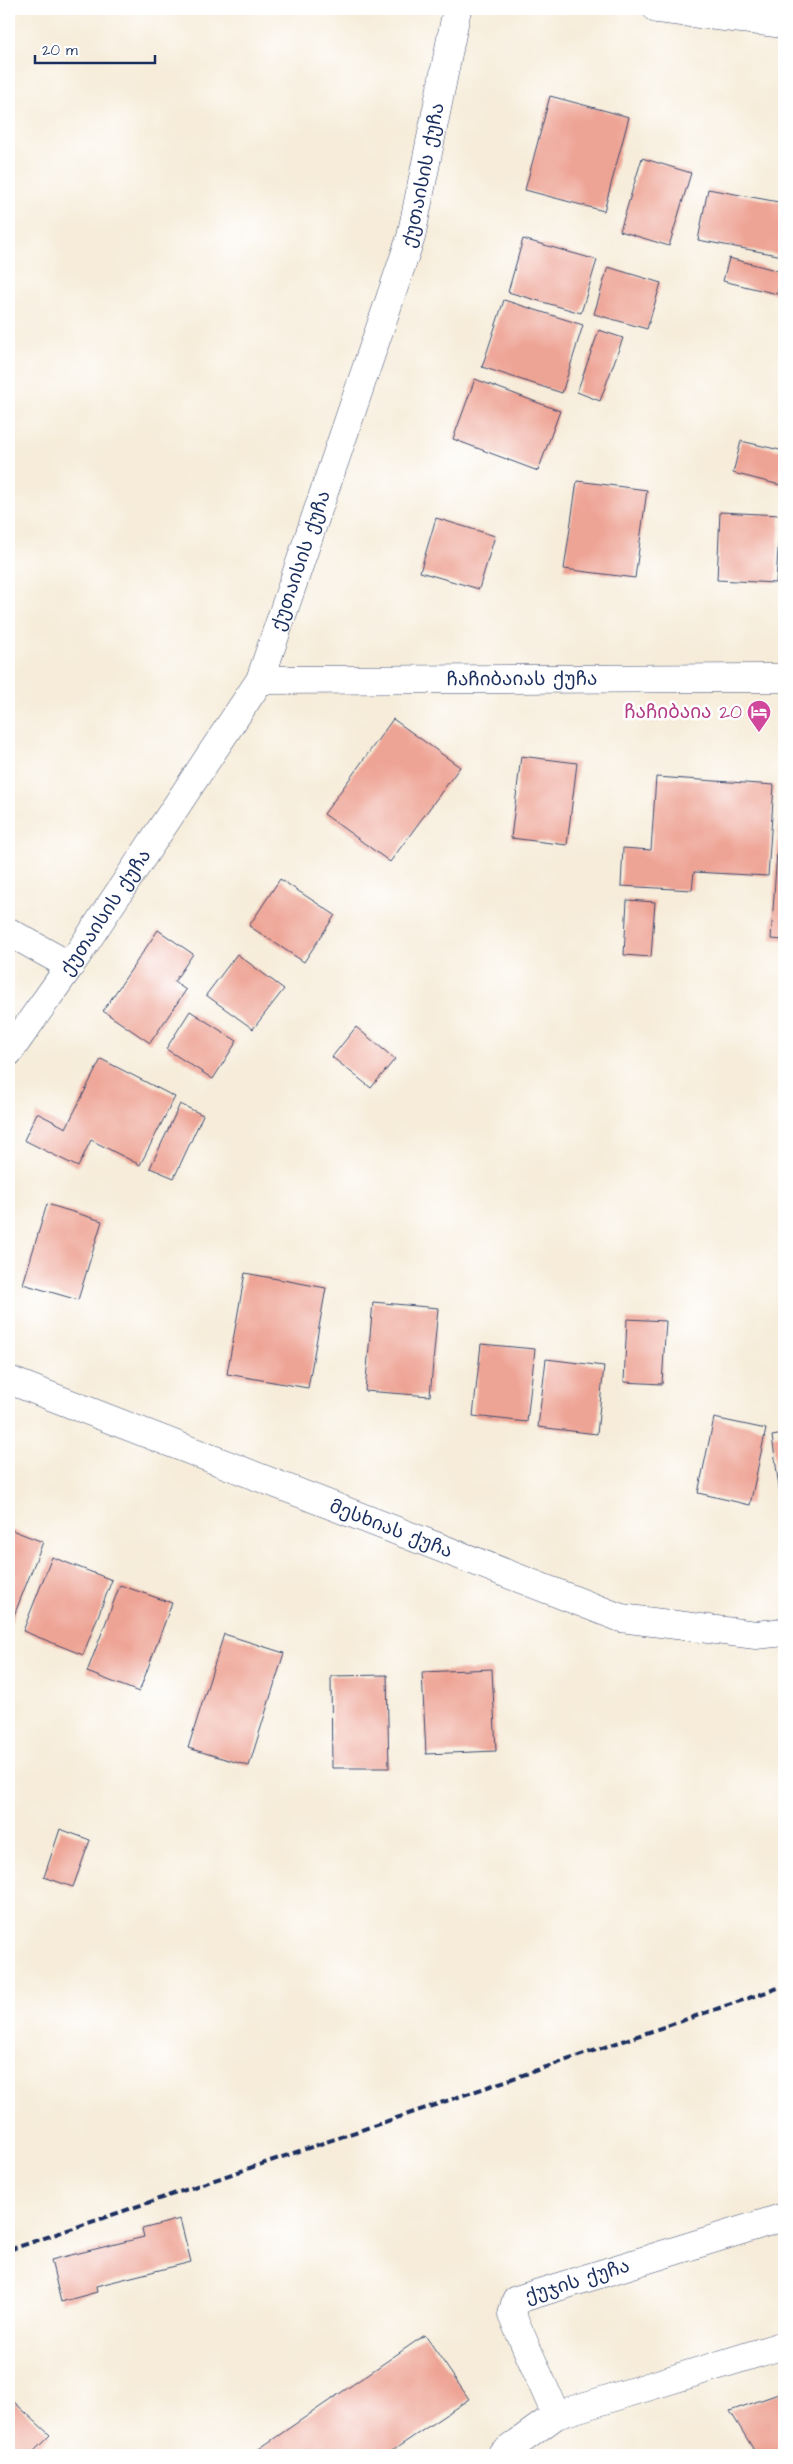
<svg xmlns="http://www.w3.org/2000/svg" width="793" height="2464" viewBox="0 0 793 2464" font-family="'Architects Daughter','Noto Sans Georgian',sans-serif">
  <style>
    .building { fill: #eea495 }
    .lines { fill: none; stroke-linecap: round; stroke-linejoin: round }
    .minor-casing { stroke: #3c4b70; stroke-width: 29 }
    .tertiary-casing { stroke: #3c4b70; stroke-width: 29 }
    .minor { stroke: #fff; stroke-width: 28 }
    .tertiary { stroke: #fff; stroke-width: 28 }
    .rail { stroke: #1b2f5e; stroke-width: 4; stroke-dasharray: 8 4; stroke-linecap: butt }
    .labels { text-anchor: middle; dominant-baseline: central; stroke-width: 5; stroke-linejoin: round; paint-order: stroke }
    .street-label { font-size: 19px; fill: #1b2f5e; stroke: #fff }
    .hotel-label { font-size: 19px; fill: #b23c85; stroke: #fff; text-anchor: end }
  </style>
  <rect width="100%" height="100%" fill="#fff"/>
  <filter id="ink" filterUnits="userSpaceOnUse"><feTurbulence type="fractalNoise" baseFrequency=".02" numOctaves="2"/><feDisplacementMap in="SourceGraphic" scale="10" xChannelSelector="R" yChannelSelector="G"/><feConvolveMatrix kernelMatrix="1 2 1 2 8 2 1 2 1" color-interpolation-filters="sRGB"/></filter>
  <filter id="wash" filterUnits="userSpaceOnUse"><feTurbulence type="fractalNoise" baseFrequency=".0096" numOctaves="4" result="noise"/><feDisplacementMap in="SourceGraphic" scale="20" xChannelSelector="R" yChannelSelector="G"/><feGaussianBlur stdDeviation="1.12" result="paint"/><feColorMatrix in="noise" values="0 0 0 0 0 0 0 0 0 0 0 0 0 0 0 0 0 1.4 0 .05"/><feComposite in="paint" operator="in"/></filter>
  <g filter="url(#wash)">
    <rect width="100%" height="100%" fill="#f6ecd9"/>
    <g id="blocks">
      <path class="building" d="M550 96 629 117 604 211 525 190Z
        M642 158 691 173 669 246 620 231Z
        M708 189 784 203 783 256 698 240Z
        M523 239 597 260 581 313 508 292Z
        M729 258 783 272 777 294 723 281Z
        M608 267 661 283 647 329 594 314Z
        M504 300 583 325 562 393 482 367Z
        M599 330 623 338 600 401 577 392Z
        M475 379 560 411 538 471 453 439Z
        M741 441 784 451V486L733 473Z
        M577 481 647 490 635 578 564 569Z
        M720 512 780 515 776 583 717 580Z
        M436 518 495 536 479 589 420 572Z
        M393 719 460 767 390 862 324 814Z
        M521 756 577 763 567 845 511 838Z
        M656 777 774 785 768 876 694 872 692 890 621 886 623 848 651 850Z
        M779 822 784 823V940L771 939Z
        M280 879 335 915 304 962 249 926Z
        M627 900 655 902 651 957 624 955Z
        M158 930 193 954 174 982 186 990 150 1043 103 1011Z
        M237 954 284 989 253 1029 206 995Z
        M190 1011 237 1041 213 1079 166 1049Z
        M356 1027 395 1059 371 1088 332 1057Z
        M101 1059 175 1097 140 1165 91 1140 78 1167 24 1140 37 1113 66 1128Z
        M180 1104 203 1115 174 1178 150 1168Z
        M47 1204 102 1221 78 1300 23 1284Z
        M245 1273 326 1288 308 1388 227 1374Z
        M373 1302 438 1308 430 1396 365 1391Z
        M627 1319 666 1321 662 1384 624 1382Z
        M481 1344 535 1349 527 1422 473 1416Z
        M546 1359 604 1366 597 1434 538 1427Z
        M714 1418 766 1429 750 1505 698 1493Z
        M784 1434V1517H783L772 1436Z
        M9 1529 43 1542 9 1628Z
        M52 1557 112 1580 83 1655 23 1631Z
        M120 1585 172 1603 139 1692 87 1672Z
        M224 1634 284 1653 249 1766 188 1748Z
        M492 1669 496 1751 426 1754 422 1672Z
        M387 1675 389 1768H332L331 1676Z
        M60 1829 90 1840 73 1887 44 1877Z
        M180 2219 191 2262 96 2286 97 2292 61 2302 51 2260 144 2237 142 2229Z
        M425 2335 469 2399 386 2455H250Z
        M784 2392V2455H757L730 2411Z
        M13 2401 50 2435 30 2455H9V2406Z"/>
    </g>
  </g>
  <g filter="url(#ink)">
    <use href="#blocks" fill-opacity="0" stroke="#3c4b70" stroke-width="1"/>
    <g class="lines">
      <defs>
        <g id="minor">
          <path d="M657 9 784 24"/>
          <path id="s1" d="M260 680 784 678"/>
          <path d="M9 932 70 966"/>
          <path id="s2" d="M556 2415 512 2315 516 2300 784 2217"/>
          <path d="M501 2455 556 2415 784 2345"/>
        </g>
        <g id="tertiary">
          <path id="s3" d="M9 1052 70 966 260 680 411 237 457 9"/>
          <path id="s4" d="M9 1380 621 1618 756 1635 784 1632"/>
        </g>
      </defs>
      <use href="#minor" class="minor-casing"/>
      <use href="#tertiary" class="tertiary-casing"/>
      <use href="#minor" class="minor"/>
      <use href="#tertiary" class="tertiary"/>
      <path class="rail" d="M9 2250 784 1986"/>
    </g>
  </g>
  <defs>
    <symbol id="hotel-pin" viewBox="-11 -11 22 30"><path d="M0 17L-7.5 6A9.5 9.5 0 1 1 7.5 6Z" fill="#d1479c" stroke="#fff"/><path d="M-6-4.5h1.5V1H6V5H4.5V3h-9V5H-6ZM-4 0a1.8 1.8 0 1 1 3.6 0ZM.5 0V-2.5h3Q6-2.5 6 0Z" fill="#fff"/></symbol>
  </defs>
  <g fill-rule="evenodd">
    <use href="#hotel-pin" x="745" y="698" width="28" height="38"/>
  </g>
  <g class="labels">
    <g class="street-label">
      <text stroke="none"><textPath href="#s3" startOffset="980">ქუთაისის ქუჩა</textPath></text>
      <text stroke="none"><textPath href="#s3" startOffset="575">ქუთაისის ქუჩა</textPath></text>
      <text stroke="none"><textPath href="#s1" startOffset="262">ჩაჩიბაიას ქუჩა</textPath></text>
      <text stroke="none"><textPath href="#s3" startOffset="170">ქუთაისის ქუჩა</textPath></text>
      <text stroke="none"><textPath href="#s4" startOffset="410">მესხიას ქუჩა</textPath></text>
      <text stroke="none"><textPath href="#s2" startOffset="189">ქუჯის ქუჩა</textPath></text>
    </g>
    <g class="hotel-label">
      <text x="742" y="712">ჩაჩიბაია 20</text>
    </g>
  </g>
  <rect width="793" height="2464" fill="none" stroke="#fff" stroke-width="30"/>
  <path d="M35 55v8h120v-8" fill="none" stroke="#1b2f5e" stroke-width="2.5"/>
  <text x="42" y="55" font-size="15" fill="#1b2f5e" stroke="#ffffff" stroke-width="4" paint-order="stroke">20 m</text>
</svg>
